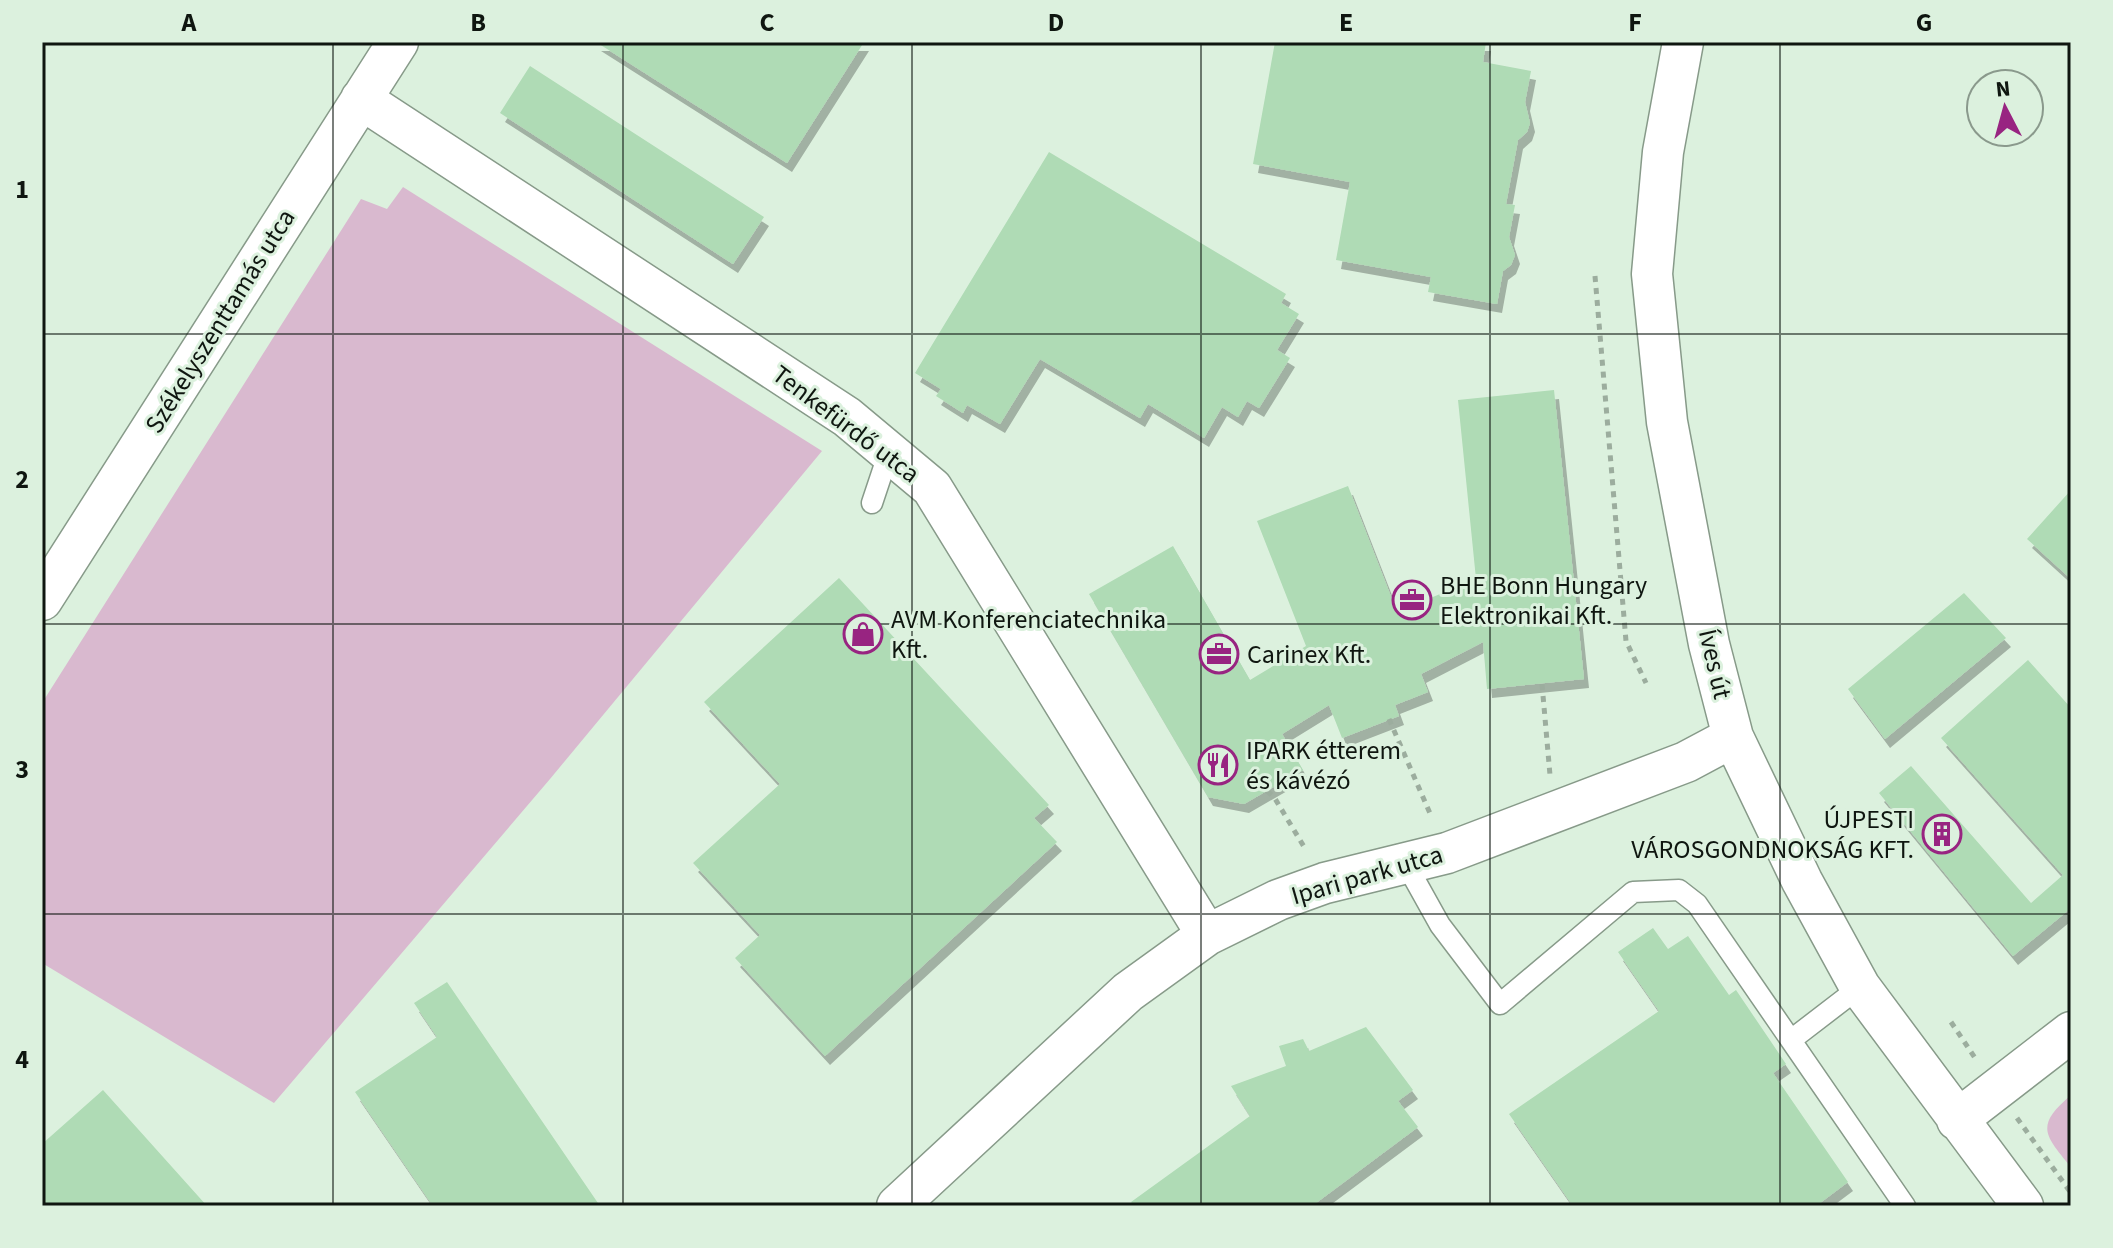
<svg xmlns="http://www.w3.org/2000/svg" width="2113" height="1248" viewBox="0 0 2113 1248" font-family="'Source Sans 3',sans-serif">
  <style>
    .green { fill: #d9b9cf }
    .building { fill: #afdbb5; filter: url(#shadow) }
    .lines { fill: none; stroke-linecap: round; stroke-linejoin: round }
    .lane-casing { stroke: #879a89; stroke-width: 23 }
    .street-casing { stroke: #879a89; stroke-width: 43 }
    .path { stroke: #9cad9e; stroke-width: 5; stroke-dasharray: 6 6; stroke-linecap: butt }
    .lane { stroke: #fff; stroke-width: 20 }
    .street { stroke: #fff; stroke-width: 40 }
    .grid { fill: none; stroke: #0f1610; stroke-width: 2; stroke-opacity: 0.55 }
    .labels { text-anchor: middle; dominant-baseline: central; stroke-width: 6; stroke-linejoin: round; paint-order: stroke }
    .street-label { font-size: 26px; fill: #0f1610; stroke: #dcf1de }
    .poi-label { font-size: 26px; fill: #0f1610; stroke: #dcf1de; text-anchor: start }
    .neatline { fill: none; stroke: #0f1610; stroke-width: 3 }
    .grid-label { font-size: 26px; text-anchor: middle; font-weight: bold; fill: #0f1610 }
  </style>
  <defs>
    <filter id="shadow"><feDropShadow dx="5" dy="9" stdDeviation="0" flood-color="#0004"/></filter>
  </defs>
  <rect width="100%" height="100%" fill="#dcf1de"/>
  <path class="green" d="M403 187 822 451 550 779 274 1103 42 963V703L361 199 387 209Z
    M2071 1095V1167C2044 1134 2035 1126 2071 1095Z"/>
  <path class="building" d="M596 42H864L787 163Z
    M1275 42H1486L1483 62 1531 71 1525 102 1530 123 1527 132 1518 140 1506 204 1515 205 1509 237 1515 255 1511 265 1503 271 1497 304 1428 292 1431 277 1336 260 1350 182 1253 164Z
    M530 66 764 217 733 264 500 113Z
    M1049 152 1286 294 1281 303 1299 314 1277 350 1290 358 1259 408 1247 401 1238 417 1222 407 1204 438 1148 404 1140 418 1040 359 1000 424 967 405 963 413 936 396 941 389 915 373Z
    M1554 390 1584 679 1487 689 1483 642 1421 674 1428 692 1395 705 1399 716 1342 738 1329 705 1282 734 1303 770 1244 804 1208 797 1089 594 1173 546 1250 680 1306 646 1257 521 1348 486 1397 612 1476 579 1458 400Z
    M2071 490V579L2027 539Z
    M839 578 1049 805 1034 818 1057 842 825 1056 735 958 760 935 693 863 780 784 704 702Z
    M1964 593 2006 638 1885 739 1848 689Z
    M2028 660 2071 708V908L2013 956 1879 793 1911 766 2031 903 2063 875 1941 738Z
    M1653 928 1668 949 1688 936 1729 995 1736 990 1786 1064 1773 1073 1848 1182 1816 1206H1573L1509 1114 1659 1011 1618 952Z
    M447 982 600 1206H433L355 1092 437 1037 414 1003Z
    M1366 1027 1413 1090 1398 1101 1418 1127 1312 1206H1134L1131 1202 1250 1116 1231 1086 1286 1066 1279 1046 1303 1039 1309 1051Z
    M103 1090 207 1206H42V1144Z"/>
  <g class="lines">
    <defs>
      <path id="lane" d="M872 503 889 452
        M1406 864 1440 925 1500 1004 1633 892 1679 890 1697 904 1905 1206
        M1791 1040 1860 987"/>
      <path id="street" d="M1683 42 1663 152 1652 274 1667 422 1709 644 1733 737 1802 881 1860 987 2023 1206
        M361 99 847 417 932 488 1207 935
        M42 600 398 42
        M1957 1120 2071 1032
        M897 1206 1128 992 1207 935 1278 900 1325 883 1447 853 1686 762 1733 737"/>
    </defs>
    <use href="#lane" class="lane-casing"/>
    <use href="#street" class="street-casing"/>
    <path class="path" d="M1595 276 1626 641 1646 683
      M1542 684 1550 775
      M1389 719 1432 818
      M1267 791 1274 797 1306 850
      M1951 1022 1975 1058
      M2017 1118 2071 1193"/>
    <use href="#lane" class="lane"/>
    <use href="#street" class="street"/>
  </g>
  <path class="grid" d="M333 42V1206M623 42V1206M912 42V1206M1201 42V1206M1490 42V1206M1780 42V1206M42 334H2071M42 624H2071M42 914H2071"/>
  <defs>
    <symbol id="office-ring" viewBox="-11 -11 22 22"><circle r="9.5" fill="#dcf1de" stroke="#982481" stroke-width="1.5"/><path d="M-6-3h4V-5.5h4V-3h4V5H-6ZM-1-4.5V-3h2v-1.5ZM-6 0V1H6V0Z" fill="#982481"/></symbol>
    <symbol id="shop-ring" viewBox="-11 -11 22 22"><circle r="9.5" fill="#dcf1de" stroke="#982481" stroke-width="1.5"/><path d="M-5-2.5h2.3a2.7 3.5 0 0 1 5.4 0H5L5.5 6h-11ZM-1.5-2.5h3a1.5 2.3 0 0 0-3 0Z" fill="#982481"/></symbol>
    <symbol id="restaurant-ring" viewBox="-11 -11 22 22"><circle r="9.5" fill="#dcf1de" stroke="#982481" stroke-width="1.5"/><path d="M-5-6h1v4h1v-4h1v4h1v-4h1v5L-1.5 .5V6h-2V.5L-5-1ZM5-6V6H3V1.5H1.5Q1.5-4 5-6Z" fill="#982481"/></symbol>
    <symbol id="building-ring" viewBox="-11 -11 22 22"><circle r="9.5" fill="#dcf1de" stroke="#982481" stroke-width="1.5"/><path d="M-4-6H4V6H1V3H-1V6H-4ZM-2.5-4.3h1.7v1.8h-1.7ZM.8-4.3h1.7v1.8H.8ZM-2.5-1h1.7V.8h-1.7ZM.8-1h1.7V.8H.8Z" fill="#982481"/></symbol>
  </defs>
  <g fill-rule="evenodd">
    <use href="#office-ring" x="1390" y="578" width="44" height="44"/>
    <use href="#shop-ring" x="841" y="612" width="44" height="44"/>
    <use href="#office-ring" x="1197" y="632" width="44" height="44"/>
    <use href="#restaurant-ring" x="1196" y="743" width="44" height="44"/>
    <use href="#building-ring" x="1920" y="812" width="44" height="44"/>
  </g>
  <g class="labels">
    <g class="street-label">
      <text transform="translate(220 321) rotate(-58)">Székelyszenttamás utca</text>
      <text transform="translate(846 424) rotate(37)">Tenkefürdő utca</text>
      <text transform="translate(1715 664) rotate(77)">Íves út</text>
      <text transform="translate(1367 875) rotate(-16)">Ipari park utca</text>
    </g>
    <g class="poi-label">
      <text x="1440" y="585">BHE Bonn Hungary<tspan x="1440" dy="30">Elektronikai Kft.</tspan></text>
      <text x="891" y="619">AVM Konferenciatechnika<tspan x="891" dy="30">Kft.</tspan></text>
      <text x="1247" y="654">Carinex Kft.</text>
      <text x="1246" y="750">IPARK étterem<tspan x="1246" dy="30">és kávézó</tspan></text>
      <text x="1914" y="819" text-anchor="end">ÚJPESTI<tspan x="1914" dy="30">VÁROSGONDNOKSÁG KFT.</tspan></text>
    </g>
  </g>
  <rect width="2113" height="1248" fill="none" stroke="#dcf1de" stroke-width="88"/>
  <g transform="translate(2005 108) rotate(354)"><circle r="38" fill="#dcf1de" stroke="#8a998c" stroke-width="2"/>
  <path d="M0-6L14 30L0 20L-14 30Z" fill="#982481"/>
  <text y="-12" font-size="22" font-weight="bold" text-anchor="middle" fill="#0f1610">N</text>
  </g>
  <rect x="44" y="44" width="2025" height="1160" class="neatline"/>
  <g class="grid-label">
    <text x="189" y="31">A</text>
    <text x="478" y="31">B</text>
    <text x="767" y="31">C</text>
    <text x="1056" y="31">D</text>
    <text x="1346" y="31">E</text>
    <text x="1635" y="31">F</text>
    <text x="1924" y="31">G</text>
    <text x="22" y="198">1</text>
    <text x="22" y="488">2</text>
    <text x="22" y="778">3</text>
    <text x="22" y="1068">4</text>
  </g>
</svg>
